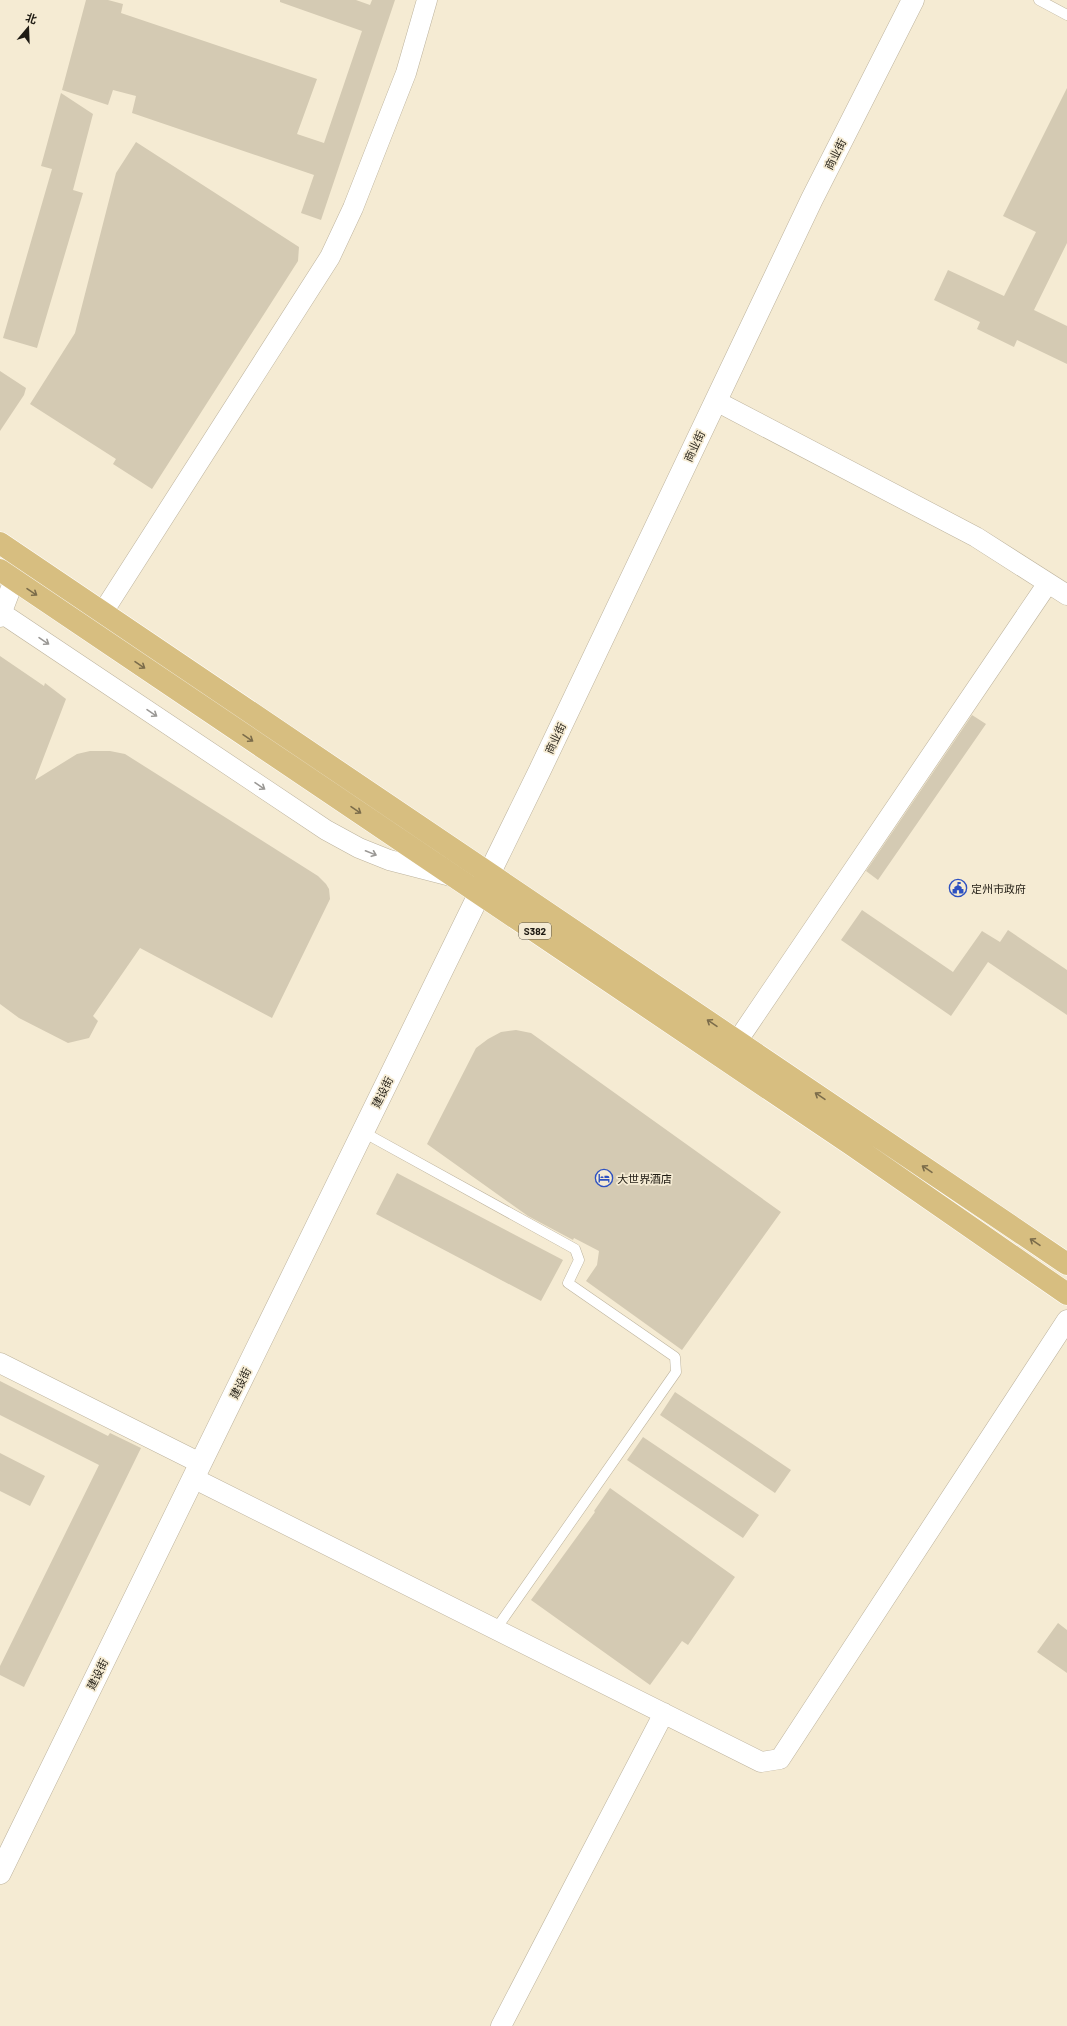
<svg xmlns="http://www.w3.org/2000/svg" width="1067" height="2026" viewBox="0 0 1067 2026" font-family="Barlow,'Noto Sans SC',sans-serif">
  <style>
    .building { fill: #d4cab3 }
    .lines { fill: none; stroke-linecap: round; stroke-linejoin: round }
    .lane-casing { stroke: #bdb39d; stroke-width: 11 }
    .street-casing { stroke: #bdb39d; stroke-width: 21 }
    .secondary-casing { stroke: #bdb39d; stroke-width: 23 }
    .primary-casing { stroke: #fff; stroke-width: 23 }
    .lane { stroke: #fff; stroke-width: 10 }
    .street { stroke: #fff; stroke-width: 20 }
    .secondary { stroke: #fff; stroke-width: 22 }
    .primary { stroke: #d7be80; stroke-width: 22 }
    .oneway { stroke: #7b6c4a }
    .oneway2 { stroke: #9a9895 }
    .labels { text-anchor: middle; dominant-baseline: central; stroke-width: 3.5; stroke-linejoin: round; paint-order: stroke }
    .shield { fill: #f5ebd3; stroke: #5f594d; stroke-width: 1 }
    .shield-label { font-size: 10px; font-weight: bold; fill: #1f1b13 }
    .street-label { font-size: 11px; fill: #1f1b13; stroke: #f5ebd3 }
    .poi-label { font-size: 11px; fill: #1f1b13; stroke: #f5ebd3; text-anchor: start }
  </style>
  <rect width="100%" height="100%" fill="#f5ebd3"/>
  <path class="building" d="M86 0H108L123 4 121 13 317 79 297 134 324 143 362 31 280 2V0H356L370 5 372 0H395L321 220 301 213 314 175 132 113 136 96 113 90 108 105 62 90Z
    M1067 88V243L1034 310 1067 326V364L1017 340 1014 347 977 329 980 322 934 300 948 270 1004 296 1036 232 1003 216Z
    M61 93 93 114 73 190 83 193 37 348 3 338 52 169 41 166Z
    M136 142 299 247 298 261 152 489 113 464 116 459 30 404 75 333 116 173Z
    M0 371 26 388 24 395 0 431Z
    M0 656 44 686 45 683 66 699 35 780 77 754 90 751H110L125 754 318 876 326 884 329 889 330 899 272 1018 140 948 93 1016 98 1021 89 1038 68 1043 19 1018 0 1004Z
    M972 715 986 724 878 880 866 871Z
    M862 910 953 972 982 931 1000 942 1008 930 1067 970V1015L988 962 951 1016 841 940Z
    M516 1030 531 1033 781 1212 682 1350 586 1281 597 1265 599 1251 574 1238 573 1240 528 1216 427 1144 476 1048 488 1039 501 1032Z
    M397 1173 563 1260 541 1301 376 1214Z
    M0 1381 108 1436 110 1433 141 1448 24 1687 0 1675V1666L99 1465 0 1415Z
    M675 1392 791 1470 775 1493 660 1415Z
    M643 1437 759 1515 743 1538 627 1460Z
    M0 1453 45 1476 30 1506 0 1491Z
    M610 1488 735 1577 688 1645 682 1641 650 1685 531 1600 595 1512 594 1511Z
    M1058 1623 1067 1630V1673L1037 1652Z"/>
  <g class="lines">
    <defs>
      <path id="lane" d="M1039 0 1067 15
        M363 1132 575 1249 579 1260 568 1283 675 1357 676 1372 496 1629"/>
      <path id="street" d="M716 401 976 537 1067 595
        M0 612 326 830 359 848 389 860 451 876
        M103 612 330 257 353 208 406 73 427 0
        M0 617 14 580
        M738 1040 1048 583
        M0 1363 200 1463
        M193 1478 761 1762 780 1759 1067 1320
        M501 2026 664 1713"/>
      <path id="secondary" d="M0 1873 540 770 812 199 913 0"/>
      <path id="primary" d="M0 543 1067 1264
        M0 570 852 1145 1067 1294"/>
    </defs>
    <use href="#lane" class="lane-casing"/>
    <use href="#street" class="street-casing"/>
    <use href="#secondary" class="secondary-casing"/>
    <use href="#primary" class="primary-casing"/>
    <use href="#lane" class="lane"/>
    <use href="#street" class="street"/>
    <use href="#secondary" class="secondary"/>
    <use href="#primary" class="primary"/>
  </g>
  <defs><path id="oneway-shaft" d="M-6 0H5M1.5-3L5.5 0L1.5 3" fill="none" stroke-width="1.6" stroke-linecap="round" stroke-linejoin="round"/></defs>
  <g class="oneway">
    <use href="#oneway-shaft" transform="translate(32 592) rotate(34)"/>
    <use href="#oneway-shaft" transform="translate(140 665) rotate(34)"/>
    <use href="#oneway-shaft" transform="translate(248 738) rotate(34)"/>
    <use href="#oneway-shaft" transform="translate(356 810) rotate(34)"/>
    <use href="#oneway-shaft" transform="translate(712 1023) rotate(-146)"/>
    <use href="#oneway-shaft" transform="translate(820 1096) rotate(-146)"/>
    <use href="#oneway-shaft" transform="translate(927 1169) rotate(-146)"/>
    <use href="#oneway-shaft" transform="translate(1035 1242) rotate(-146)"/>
  </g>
  <g class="oneway2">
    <use href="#oneway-shaft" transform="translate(44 641) rotate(34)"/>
    <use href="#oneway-shaft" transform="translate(152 713) rotate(34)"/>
    <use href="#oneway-shaft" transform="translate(260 786) rotate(34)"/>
    <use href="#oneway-shaft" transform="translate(371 853) rotate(22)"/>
  </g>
  <defs>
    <symbol id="civic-ring" viewBox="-11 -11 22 22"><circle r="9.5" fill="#f5ebd3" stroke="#2d51c1" stroke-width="1.5"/><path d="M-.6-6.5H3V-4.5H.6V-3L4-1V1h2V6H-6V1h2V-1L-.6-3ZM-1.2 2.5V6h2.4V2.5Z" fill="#2d51c1"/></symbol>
    <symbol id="hotel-ring" viewBox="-11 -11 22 22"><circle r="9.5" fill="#f5ebd3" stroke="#2d51c1" stroke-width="1.5"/><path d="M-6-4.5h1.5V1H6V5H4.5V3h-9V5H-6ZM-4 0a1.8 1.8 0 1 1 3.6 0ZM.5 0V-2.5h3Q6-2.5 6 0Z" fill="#2d51c1"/></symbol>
  </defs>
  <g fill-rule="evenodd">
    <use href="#civic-ring" x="948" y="878" width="20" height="20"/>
    <use href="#hotel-ring" x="594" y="1168" width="20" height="20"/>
  </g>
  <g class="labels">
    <rect class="shield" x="519" y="923" width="32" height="16" rx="3"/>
    <g class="shield-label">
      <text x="535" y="931">S382</text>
    </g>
    <g class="street-label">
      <text transform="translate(835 154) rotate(-63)">商业街</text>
      <text transform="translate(694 446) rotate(-65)">商业街</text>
      <text transform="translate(555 738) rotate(-65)">商业街</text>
      <text transform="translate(382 1092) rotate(-64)">建设街</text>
      <text transform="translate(240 1383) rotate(-64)">建设街</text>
      <text transform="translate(97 1674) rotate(-64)">建设街</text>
    </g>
    <g class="poi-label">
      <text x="971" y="888">定州市政府</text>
      <text x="617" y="1178">大世界酒店</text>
    </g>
  </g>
  <g transform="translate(28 28) rotate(19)" stroke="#f5ebd3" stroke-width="3" paint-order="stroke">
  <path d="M0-3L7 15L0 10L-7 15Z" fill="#1f1b13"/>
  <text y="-6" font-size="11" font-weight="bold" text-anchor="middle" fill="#1f1b13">北</text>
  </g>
</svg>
